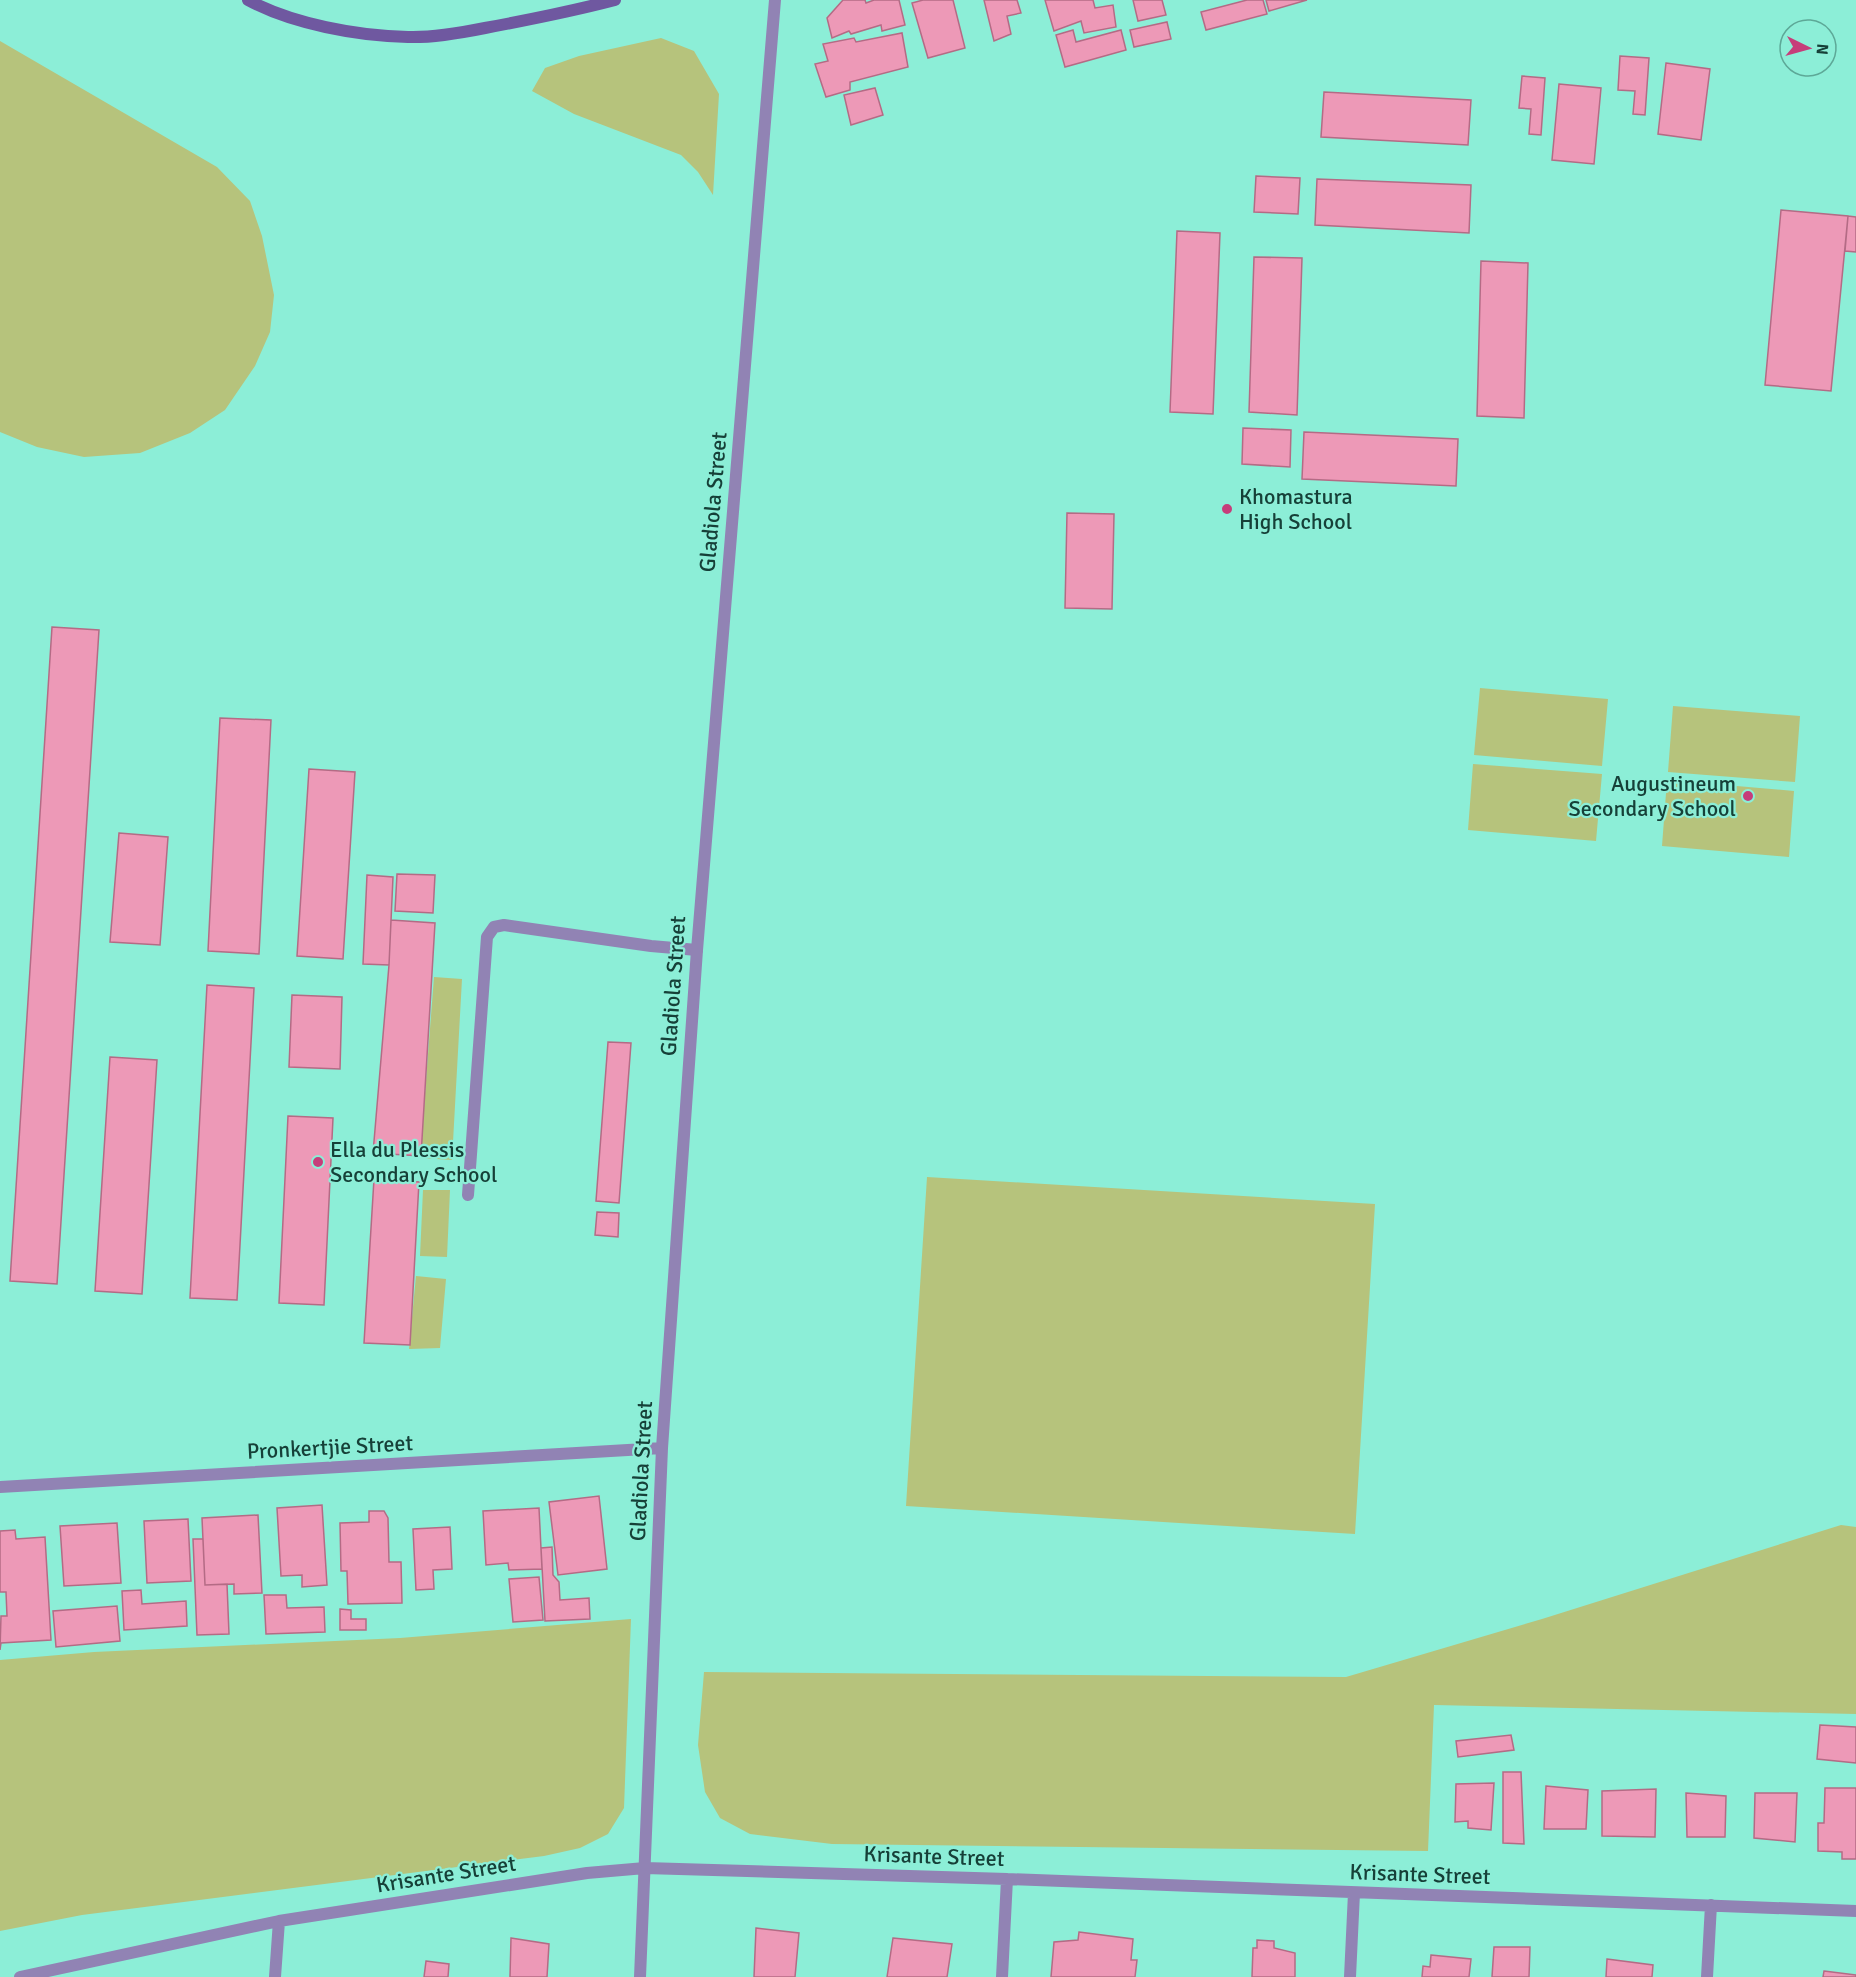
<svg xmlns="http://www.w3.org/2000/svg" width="1856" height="1977" viewBox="0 0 1856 1977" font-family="Signika,sans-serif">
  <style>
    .green { fill: #b6c37c }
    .building { fill: #ed99b7; stroke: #b46b85; stroke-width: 1.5 }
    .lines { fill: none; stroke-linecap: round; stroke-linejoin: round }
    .lane { stroke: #9183b4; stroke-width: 12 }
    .street { stroke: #9183b4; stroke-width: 12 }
    .secondary { stroke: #6f58a0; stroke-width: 12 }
    .poi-dot { fill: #c63d7a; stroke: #8ceed7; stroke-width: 2 }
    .labels { text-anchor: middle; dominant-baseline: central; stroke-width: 4.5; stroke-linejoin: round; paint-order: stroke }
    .poi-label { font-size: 22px; fill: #164038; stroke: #8ceed7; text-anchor: start }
    .street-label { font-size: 22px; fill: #164038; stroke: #8ceed7 }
  </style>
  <rect width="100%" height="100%" fill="#8ceed7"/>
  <path class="green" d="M661 38 694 51 719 94 713 195 698 172 681 155 574 114 532 91 545 68 579 56Z
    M0 41 217 167 250 201 262 236 274 295 270 332 255 366 225 410 190 433 140 453 84 457 37 447 0 432Z
    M1480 688 1608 699 1602 766 1474 755Z
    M1673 706 1800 716 1795 782 1668 772Z
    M1473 764 1602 774 1596 841 1468 830Z
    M1667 780 1794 791 1789 857 1662 846Z
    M434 977 462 979 452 1160 420 1158Z
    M927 1177 1375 1204 1355 1534 906 1506Z
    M423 1190H450L447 1257 420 1256Z
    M416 1276 446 1279 440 1348 409 1349Z
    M1841 1525 1856 1527V1714L1434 1705 1428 1851 832 1844 750 1834 720 1818 705 1792 698 1745 704 1672 1346 1677 1542 1619Z
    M631 1619 624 1808 608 1834 580 1848 544 1856 82 1915 0 1931V1660L94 1652 400 1638Z"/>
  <path class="building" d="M843 0H865L866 3 874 0H899L905 25 882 31 881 25 851 34 849 31 832 38 827 18Z
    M923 0H953L965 48 928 58 912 3Z
    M984 0H1017L1021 13 1007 16 1011 34 994 41Z
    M1045 0H1093L1095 8 1113 5 1116 27 1084 33 1081 21 1054 31Z
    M1133 0H1162L1166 15 1138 21Z
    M1247 0H1263L1267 14 1206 30 1201 12Z
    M1266 0H1307L1269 11Z
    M1167 22 1171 39 1134 47 1130 30Z
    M1073 30 1076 42 1121 30 1126 50 1065 67 1056 35Z
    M902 33 908 67 850 82V90L826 97 815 64 828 61 823 44 854 38 856 42Z
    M1620 56 1649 58 1645 115 1633 114 1635 91 1618 90Z
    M1666 63 1710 69 1701 140 1658 134Z
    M1522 76 1545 78 1541 135 1529 134 1531 109 1519 108Z
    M1559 84 1601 88 1594 164 1552 160Z
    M875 88 883 115 851 125 844 95Z
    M1324 92 1471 100 1468 145 1321 137Z
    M1256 176 1300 178 1298 214 1254 212Z
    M1317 179 1471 185 1469 233 1315 225Z
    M1781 210 1848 216 1831 391 1765 385Z
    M1848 216 1856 217V252L1845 251Z
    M1177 231 1220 233 1213 414 1170 412Z
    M1254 257 1302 258 1297 415 1249 412Z
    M1481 261 1528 263 1524 418 1477 416Z
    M1243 428 1291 430 1290 467 1242 464Z
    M1304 432 1458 439 1456 486 1302 479Z
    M1067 513 1114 514 1112 609 1065 608Z
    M52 627 99 630 57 1284 10 1281Z
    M220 718 271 720 259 954 208 951Z
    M309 769 355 772 343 959 297 956Z
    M119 833 168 837 160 945 110 942Z
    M397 874 435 875 433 913 395 911Z
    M367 875 393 877 389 965 363 964Z
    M391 920 435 923 421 1156 373 1153 389 965Z
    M207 985 254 988 237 1300 190 1298Z
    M292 995 342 997 340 1069 289 1067Z
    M608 1042 631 1043 619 1203 596 1201Z
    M110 1057 157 1060 142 1294 95 1291Z
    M288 1116 333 1118 324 1305 279 1303Z
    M374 1179 419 1182 410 1345 364 1343Z
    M597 1212 619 1213 618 1237 595 1235Z
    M599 1496 607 1569 558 1575 549 1502Z
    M322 1505 327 1585 302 1587V1575L281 1576 277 1508Z
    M539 1508 542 1569 509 1570 508 1563 486 1565 483 1511Z
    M369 1511H384L388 1518 389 1562H401L402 1603 348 1604 347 1571H341L340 1523 369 1522Z
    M258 1515 262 1593 234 1594V1584L205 1585 202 1518Z
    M188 1519 191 1581 147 1583 144 1521Z
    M117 1523 121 1583 64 1586 60 1526Z
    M450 1527 452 1569 433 1570 434 1589 416 1590 413 1529Z
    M15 1530 16 1539 45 1537 51 1640 1 1643 0 1650 1 1616H7L6 1592H0V1531Z
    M193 1539H203L205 1585 227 1584 229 1634 197 1635Z
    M552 1547 553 1575 559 1582 560 1600 589 1598 590 1619 545 1621 541 1548Z
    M539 1577 543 1620 513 1622 509 1579Z
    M141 1590 142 1604 186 1601 187 1626 124 1630 122 1591Z
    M264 1595H286L287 1608 324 1607 325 1632 266 1634Z
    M117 1606 120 1641 56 1647 53 1611Z
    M340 1609 351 1610V1619H366V1630H340Z
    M1820 1725 1856 1727V1763L1817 1759Z
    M1511 1735 1514 1750 1458 1757 1456 1741Z
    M1503 1772H1521L1524 1844 1503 1843Z
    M1494 1783 1491 1830 1468 1828V1821L1455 1822 1456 1784Z
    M1546 1786 1588 1790 1586 1829H1544Z
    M1825 1788H1856V1859H1842V1852L1818 1851V1823H1824Z
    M1656 1789 1655 1837 1602 1836V1791Z
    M1686 1793 1726 1796 1725 1837H1687Z
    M1755 1793H1797L1795 1842 1754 1838Z
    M756 1928 799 1933 795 1977H754Z
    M1079 1932 1133 1939 1131 1960H1137L1135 1977H1051L1054 1942 1078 1940Z
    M511 1938 549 1944 547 1977H510Z
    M893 1938 952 1944 947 1977H887Z
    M1257 1940 1274 1941V1948L1295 1953V1977H1252L1253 1948H1257Z
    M1494 1947H1530L1529 1977H1492Z
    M1431 1955 1471 1959 1469 1977H1422L1423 1966 1430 1967Z
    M1607 1959 1653 1965 1652 1977H1606Z
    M426 1961 449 1964 448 1977H424Z
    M1824 1971 1856 1975V1977H1823Z"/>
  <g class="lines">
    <path class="lane" d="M468 1195 487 937 494 927 504 925 651 946 697 950"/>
    <path class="street" d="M0 1487 662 1448
      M20 1977 279 1921 587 1873 645 1868 1007 1879 1856 1911
      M275 1977 279 1921
      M640 1977 662 1448 697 950 775 0
      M1002 1977 1007 1879
      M1350 1977 1354 1893
      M1707 1977 1711 1905"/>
    <path class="secondary" d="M248 0C292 24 358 36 408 37 433 38 460 33 485 28 528 20 573 11 615 0"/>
  </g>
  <g class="poi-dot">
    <circle cx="1227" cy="509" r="6"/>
    <circle cx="1748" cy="796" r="6"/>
    <circle cx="318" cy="1162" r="6"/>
  </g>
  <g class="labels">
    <g class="poi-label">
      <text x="1239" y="496">Khomastura<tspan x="1239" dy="25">High School</tspan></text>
      <text x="1736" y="783" text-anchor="end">Augustineum<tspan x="1736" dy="25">Secondary School</tspan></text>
      <text x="330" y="1149">Ella du Plessis<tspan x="330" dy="25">Secondary School</tspan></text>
    </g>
    <g class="street-label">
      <text transform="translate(713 502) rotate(-85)">Gladiola Street</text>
      <text transform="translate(673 986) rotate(-86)">Gladiola Street</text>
      <text transform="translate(330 1447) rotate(-3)">Pronkertjie Street</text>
      <text transform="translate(641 1471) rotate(-87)">Gladiola Street</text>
      <text transform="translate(934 1856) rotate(2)">Krisante Street</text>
      <text transform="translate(446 1874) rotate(-9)">Krisante Street</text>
      <text transform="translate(1420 1874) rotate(2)">Krisante Street</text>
    </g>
  </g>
  <g transform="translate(1808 48) rotate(95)"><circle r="28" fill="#8ceed7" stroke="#5da897" stroke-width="1.5"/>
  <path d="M0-4.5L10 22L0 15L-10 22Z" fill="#c63d7a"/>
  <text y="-9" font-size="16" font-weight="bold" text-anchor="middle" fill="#164038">N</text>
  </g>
</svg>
